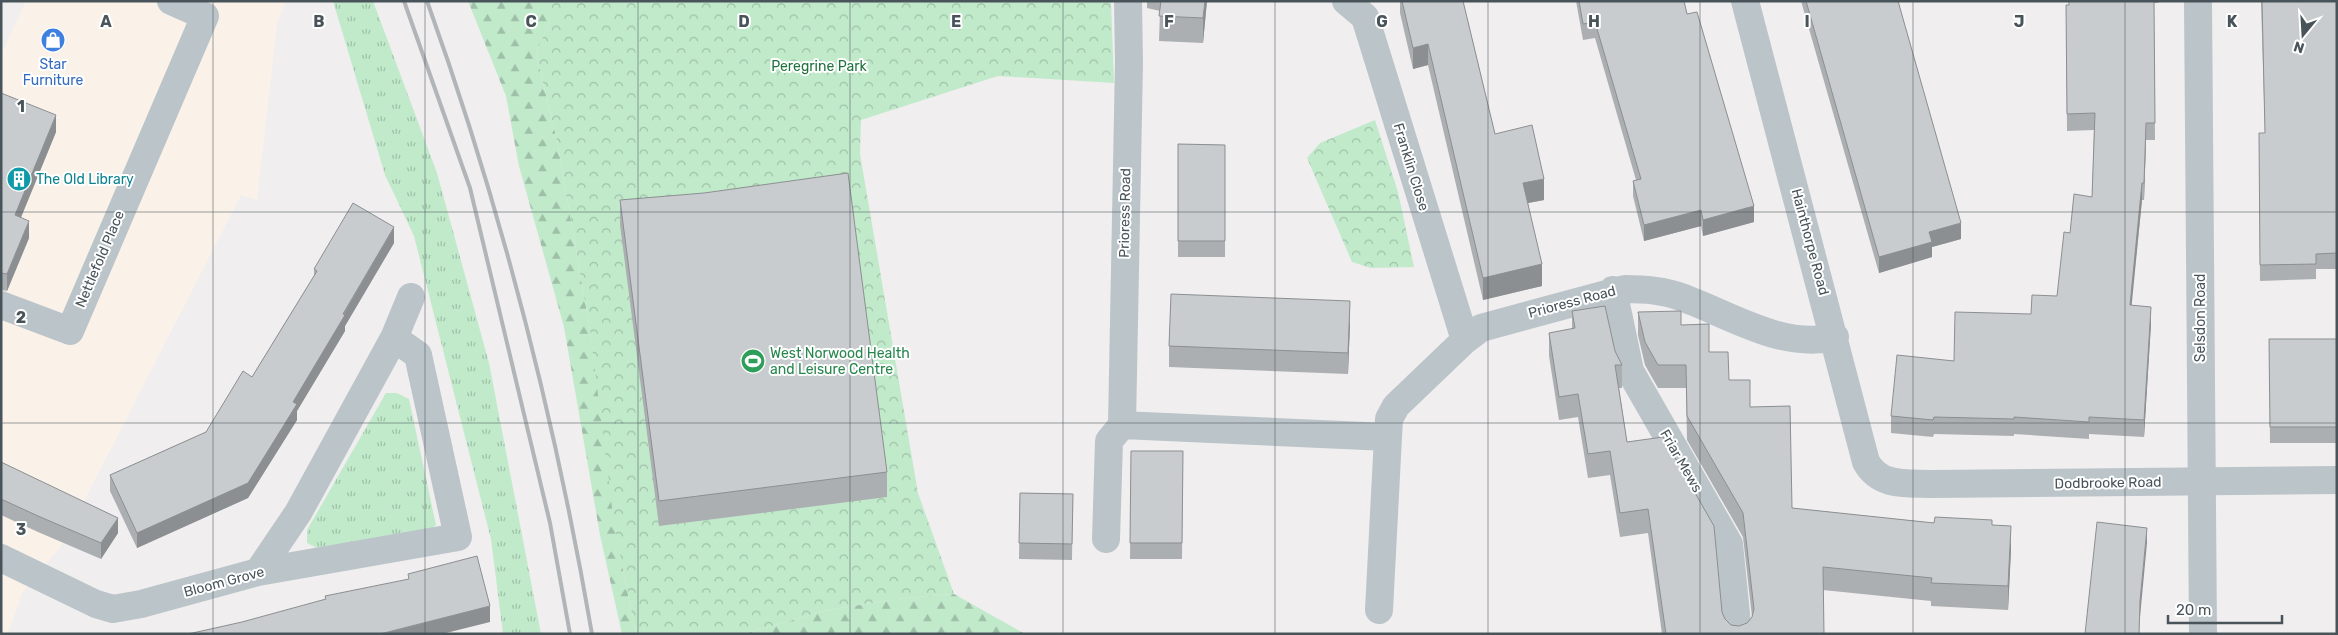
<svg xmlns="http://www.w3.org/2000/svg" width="2338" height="635" viewBox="0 0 2338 635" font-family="Rubik,sans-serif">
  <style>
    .commercial { fill: #faf2e9 }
    .grass { fill: url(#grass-tufts) }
    .forest { fill: url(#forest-firs) }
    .park { fill: url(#park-crowns) }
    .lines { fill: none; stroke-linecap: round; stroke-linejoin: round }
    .minor { stroke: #bbc4c9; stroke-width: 28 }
    .rail { stroke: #b1b5b8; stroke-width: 4 }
    .wall { fill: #acafb2 }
    .shaded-wall { fill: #8c8f91 }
    .building { fill: #c8cccf; stroke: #8c8f91 }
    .grid { fill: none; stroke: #485459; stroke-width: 1; stroke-opacity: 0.55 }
    .labels { text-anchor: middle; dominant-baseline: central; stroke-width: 4; stroke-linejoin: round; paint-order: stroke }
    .shop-label { font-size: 14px; fill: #366cbe; stroke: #fff }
    .park-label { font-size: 14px; fill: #21733e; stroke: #fff }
    .street-label { font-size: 14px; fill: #485459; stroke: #fff }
    .culture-label { font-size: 14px; fill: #0d838f; stroke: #fff; text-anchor: start }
    .leisure-label { font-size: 14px; fill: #27864d; stroke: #fff; text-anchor: start }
    .grid-label { font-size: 16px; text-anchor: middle; font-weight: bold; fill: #485459; stroke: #fff; stroke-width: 4; stroke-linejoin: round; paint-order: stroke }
  </style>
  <defs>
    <pattern id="grass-tufts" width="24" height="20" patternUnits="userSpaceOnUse" patternTransform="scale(1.25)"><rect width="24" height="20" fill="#c1eacb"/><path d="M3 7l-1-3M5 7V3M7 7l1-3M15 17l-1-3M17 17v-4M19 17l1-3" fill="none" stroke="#9fc0a8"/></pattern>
    <pattern id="forest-firs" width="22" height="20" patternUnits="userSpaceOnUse" patternTransform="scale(1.25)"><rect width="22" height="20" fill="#c1eacb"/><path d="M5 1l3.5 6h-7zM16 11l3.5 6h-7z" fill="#9fc0a8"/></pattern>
    <pattern id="park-crowns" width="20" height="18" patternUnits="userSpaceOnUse" patternTransform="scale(1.25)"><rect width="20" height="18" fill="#c1eacb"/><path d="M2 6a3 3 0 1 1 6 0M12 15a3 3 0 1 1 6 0" fill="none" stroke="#9fc0a8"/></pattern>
  </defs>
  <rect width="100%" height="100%" fill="#f0eeef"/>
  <path class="commercial" d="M26 1H286L277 24 257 200 241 195 61 546 22 593 8 634H1V55Z"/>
  <path class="grass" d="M333 1H373L437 173 489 363 541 634H503L491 539 414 236 385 175Z
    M386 393H397L409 399 436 525 427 533 323 551 307 543V530Z"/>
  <path class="forest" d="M468 1H551L550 21 536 53 557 140 590 330 623 569 636 634H622L600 535 564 327 519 166 506 96Z
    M954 594 1025 634H744L828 610 896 599Z"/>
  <path class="park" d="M549 1H1111L1114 83 998 76 861 120 860 154 918 493 954 594 896 599 828 610 744 634H636L614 524 590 330 557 140 536 53 550 21Z
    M1375 120 1398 192 1414 267 1371 268 1352 262 1307 158 1320 143Z"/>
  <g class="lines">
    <path class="minor" d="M1346 1 1365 17 1465 340
      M1745 1 1866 462C1880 487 1906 483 1931 484L2337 480
      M2198 1 2203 634
      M1613 290 1630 371 1729 544 1738 634
      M1 305 70 331 205 16 171 1
      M1122 425 1388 437 1389 419 1396 406 1465 340 1481 328 1625 289C1642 289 1661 290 1678 296 1728 313 1780 350 1835 337
      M1106 539 1109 441 1122 425 1129 62 1128 1
      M1 558 96 604 113 609 141 604 258 572 458 537 418 355 394 338
      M258 572 298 513 394 338 411 297
      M1379 610 1388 437"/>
    <path class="rail" d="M404 1 470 188 550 523 570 634
      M427 1C501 207 555 419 592 634"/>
  </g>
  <path class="wall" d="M1147 1H1207L1203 43 1159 41 1160 11 1147 8Z
    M1400 1H1463L1495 134 1544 200 1528 203 1542 286 1483 300 1428 65 1413 69 1400 13Z
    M1576 1H1684L1687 14 1754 222 1703 236 1701 226 1644 241 1633 196V181L1636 180 1595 38 1583 40Z
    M1801 1H1898L1961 239 1932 247V257L1879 273Z
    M2069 1H2158V3H2154L2155 140H2146L2144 200H2142L2131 305 2151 324 2144 437 2089 434V439L2014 434V436L1934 434 1933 437 1891 433V416L1954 361 2031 314 2057 296 2070 233 2092 197 2094 130 2067 131 2066 5H2069Z
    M2261 1H2337V269H2316V279L2260 281 2259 133H2265Z
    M1 93 56 132 21 217 29 238 7 291 1 290Z
    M1178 144 1225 145V257H1178Z
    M620 200 887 472V497L659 526 620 225Z
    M394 243 345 326V331L297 411V420L248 498 137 548 110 491V475L206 432 252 377 314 276V269Z
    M1572 311 1615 351 1622 365V388H1619L1627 442 1722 612 1725 619 1731 625 1739 626 1747 623 1752 617 1743 537 1687 440 1686 388H1658L1645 365 1638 335V312L1681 325 1709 352 1729 380 1750 407 1792 508 1934 523 1992 525 2011 550 2008 610 1931 606V601L1823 590 1824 634H1662L1648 533 1620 537 1610 475 1588 478 1578 417 1559 420 1549 356V333L1572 329Z
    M1350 323 1348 374 1169 367V346Z
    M2269 339H2337V443H2270Z
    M1131 451H1183L1182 559H1130Z
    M1 462 118 533 101 559 38 532 1 515Z
    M1020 493 1073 494 1072 560 1019 559Z"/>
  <path class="shaded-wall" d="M1205 1H1207L1203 43V18Z
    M1428 44V65L1413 69V48Z
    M56 115V132L15 232V215Z
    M2146 123V140L2144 200V183Z
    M1544 179V200L1523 204V183Z
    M2142 183V200L2130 322V305Z
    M1754 206V222L1703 236V220Z
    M1701 210V226L1644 241V225Z
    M29 221V238L7 291V274Z
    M1961 223V239L1932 247V257L1879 273V257L1929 232Z
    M394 227V243L345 326V331L297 411V420L248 498 137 548V533L293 402Z
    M1542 264V286L1483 300V278Z
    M1350 301V323L1348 374V353Z
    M2151 307V324L2144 437V420Z
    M118 518V533L101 559V543Z
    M2011 526V550L2008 610V586Z
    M2147 528V543L2140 617 2139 634 2140 601Z
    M490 606V622L442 634H380Z"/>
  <path class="building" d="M1161 1H1205L1203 18 1159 16Z
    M1402 1H1463L1495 134 1532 125 1544 179 1523 183 1542 264 1483 278 1428 44 1413 48Z
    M1579 1H1684L1687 14 1697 12 1754 206 1703 220 1701 210 1644 225 1633 181 1641 179 1595 22 1583 24Z
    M1806 1H1898L1961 223 1929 232 1932 242 1879 257Z
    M2069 1H2154L2155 123H2146L2144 183H2142L2130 305 2151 307 2144 420 2089 417V422L2014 417V419L1934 417 1933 420 1891 416 1897 355 1954 361 1955 312 2031 314 2032 295 2057 296 2064 232 2070 233 2074 194 2092 197 2095 113 2067 114 2066 5H2069Z
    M2262 1H2337V253L2316 254V264L2260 265 2259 133H2265Z
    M1 93 56 115 15 215 29 221 7 274 1 273Z
    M1178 144 1225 145V241H1178Z
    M848 173 887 472 659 501 620 200 704 193Z
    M353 203 394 227 343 314 345 315 293 402 297 404 248 483 137 533 110 475 206 432 243 371 252 377 317 271 314 269Z
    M1171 294 1350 301 1348 353 1169 346Z
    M1605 306 1615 351 1622 365H1615L1627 442 1663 437 1714 526 1722 612 1725 619 1731 625 1739 626 1747 623 1752 617 1754 609 1743 513 1687 416 1686 365H1658L1645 342 1638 312 1681 311V325L1709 324V352H1728L1729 380H1750V407L1790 406 1792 508 1934 523 1935 517 1992 520V525L2011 526 2008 586 1931 583 1932 578 1823 567 1824 634H1666L1648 509 1620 513 1610 451 1588 454 1578 394 1559 397 1549 333 1575 328 1572 311Z
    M2269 339H2337V427H2270Z
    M1131 451H1183L1182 543H1130Z
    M1 462 118 518 101 543 38 516 1 499Z
    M1020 493 1073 494 1072 544 1019 543Z
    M2097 522 2147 528 2140 601 2139 634H2085Z
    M477 556 490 606 380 634H188L242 622 326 599 325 596 409 579 408 574Z"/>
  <path class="grid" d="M213 1V634M425 1V634M638 1V634M850 1V634M1063 1V634M1275 1V634M1488 1V634M1700 1V634M1913 1V634M2125 1V634M1 212H2337M1 423H2337"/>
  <defs>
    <symbol id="shop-disc" viewBox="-11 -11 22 22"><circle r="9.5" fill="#3f7fe0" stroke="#fff"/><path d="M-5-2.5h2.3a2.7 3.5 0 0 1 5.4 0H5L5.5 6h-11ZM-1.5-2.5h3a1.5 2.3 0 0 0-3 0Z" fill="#fff"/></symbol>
    <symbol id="building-disc" viewBox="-11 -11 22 22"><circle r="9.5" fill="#0f9aa8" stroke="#fff"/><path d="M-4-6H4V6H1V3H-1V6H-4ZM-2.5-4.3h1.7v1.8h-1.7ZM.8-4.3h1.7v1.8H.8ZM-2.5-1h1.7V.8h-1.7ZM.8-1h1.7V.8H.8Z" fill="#fff"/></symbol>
    <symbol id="stadium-disc" viewBox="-11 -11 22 22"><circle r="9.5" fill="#2e9e5b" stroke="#fff"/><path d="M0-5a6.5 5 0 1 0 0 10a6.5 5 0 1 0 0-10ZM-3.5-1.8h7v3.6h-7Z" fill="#fff"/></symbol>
  </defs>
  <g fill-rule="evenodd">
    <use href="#shop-disc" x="39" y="26" width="28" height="28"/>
    <use href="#building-disc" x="5" y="165" width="28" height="28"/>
    <use href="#stadium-disc" x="739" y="347" width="28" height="28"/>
  </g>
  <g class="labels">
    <g class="shop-label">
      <text x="53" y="64">Star<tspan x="53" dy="16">Furniture</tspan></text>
    </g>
    <g class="park-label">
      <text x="819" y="66">Peregrine Park</text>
    </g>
    <g class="street-label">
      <text transform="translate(1411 167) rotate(73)">Franklin Close</text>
      <text transform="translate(1125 213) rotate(-89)">Prioress Road</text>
      <text transform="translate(1810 242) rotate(75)">Hainthorpe Road</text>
      <text transform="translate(100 259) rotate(-67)">Nettlefold Place</text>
      <text transform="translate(1572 302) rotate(-15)">Prioress Road</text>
      <text transform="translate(2200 318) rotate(-90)">Selsdon Road</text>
      <text transform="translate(1681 461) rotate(60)">Friar Mews</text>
      <text transform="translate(2108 483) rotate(-1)">Dodbrooke Road</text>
      <text transform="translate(224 582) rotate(-15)">Bloom Grove</text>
    </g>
    <g class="culture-label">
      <text x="36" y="179">The Old Library</text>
    </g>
    <g class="leisure-label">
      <text x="770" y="353">West Norwood Health<tspan x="770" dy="16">and Leisure Centre</tspan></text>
    </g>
  </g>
  <g class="grid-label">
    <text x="106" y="27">A</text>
    <text x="319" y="27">B</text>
    <text x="531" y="27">C</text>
    <text x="744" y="27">D</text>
    <text x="956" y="27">E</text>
    <text x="1169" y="27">F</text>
    <text x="1382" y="27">G</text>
    <text x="1594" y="27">H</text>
    <text x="1807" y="27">I</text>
    <text x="2019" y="27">J</text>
    <text x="2232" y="27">K</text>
    <text x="21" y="112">1</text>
    <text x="21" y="323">2</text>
    <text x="21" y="535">3</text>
  </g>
  <rect width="2338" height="635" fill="none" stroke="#485459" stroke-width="5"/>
  <g transform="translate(2303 35) rotate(198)" stroke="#ffffff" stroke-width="4" paint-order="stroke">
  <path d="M0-4L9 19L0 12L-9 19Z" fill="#485459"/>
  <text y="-8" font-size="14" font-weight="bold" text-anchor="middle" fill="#485459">N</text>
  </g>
  <path d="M2168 615v8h114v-8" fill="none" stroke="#485459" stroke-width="2.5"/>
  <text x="2176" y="615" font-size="15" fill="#485459" stroke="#ffffff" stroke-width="4" paint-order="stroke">20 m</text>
</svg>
